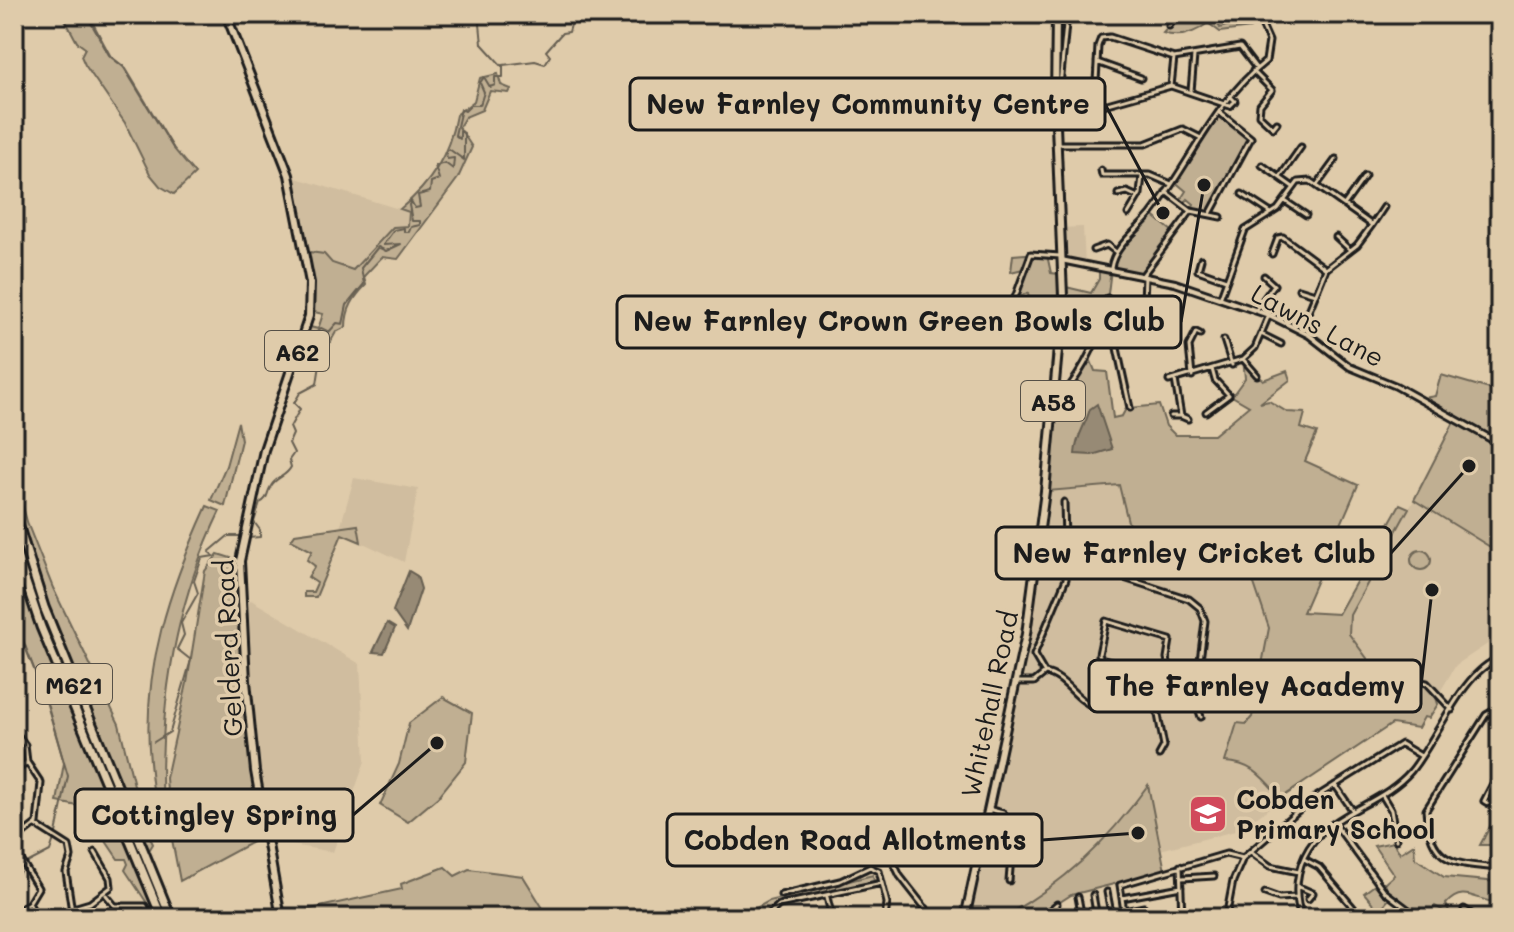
<svg xmlns="http://www.w3.org/2000/svg" width="1514" height="932" viewBox="0 0 1514 932" font-family="Mali,sans-serif">
  <style>
    .built { fill: #d0bd9f }
    .green { fill: #c0af92; stroke: #6e6657; stroke-width: 2 }
    .water { fill: #978a75; stroke: #665e51; stroke-width: 2 }
    .lines { fill: none; stroke-linecap: round; stroke-linejoin: round }
    .stream { stroke: #665e51; stroke-width: 2 }
    .minor-casing { stroke: #1c1c1c; stroke-width: 9 }
    .tertiary-casing { stroke: #1c1c1c; stroke-width: 10 }
    .primary-casing { stroke: #1c1c1c; stroke-width: 12 }
    .motorway-casing { stroke: #1c1c1c; stroke-width: 13 }
    .minor { stroke: #dfcbaa; stroke-width: 3 }
    .tertiary { stroke: #dfcbaa; stroke-width: 4 }
    .primary { stroke: #dfcbaa; stroke-width: 6 }
    .motorway { stroke: #dfcbaa; stroke-width: 7 }
    .labels { text-anchor: middle; dominant-baseline: central; stroke-width: 7; stroke-linejoin: round; paint-order: stroke }
    .shield { fill: #dfcbaa; stroke: #565047; stroke-width: 2 }
    .shield-label { font-size: 24px; font-weight: bold; fill: #1c1c1c }
    .street-label { font-size: 26px; fill: #1c1c1c; stroke: #dfcbaa }
    .poi-label { font-size: 26px; font-weight: bold; fill: #1c1c1c; stroke: #dfcbaa; text-anchor: start }
    .leader { fill: none; stroke: #1c1c1c; stroke-width: 3 }
    .callout-dot { fill: #1c1c1c; stroke: #dfcbaa; stroke-width: 3 }
    .callout { fill: #dfcbaa; stroke: #1c1c1c; stroke-width: 3 }
    .callout-label { font-size: 28px; text-anchor: middle; font-weight: bold; fill: #1c1c1c }
  </style>
  <rect width="100%" height="100%" fill="#dfcbaa"/>
  <filter id="ink" filterUnits="userSpaceOnUse"><feTurbulence type="fractalNoise" baseFrequency=".0125" numOctaves="2"/><feDisplacementMap in="SourceGraphic" scale="16" xChannelSelector="R" yChannelSelector="G"/><feConvolveMatrix kernelMatrix="1 2 1 2 8 2 1 2 1" color-interpolation-filters="sRGB"/></filter>
  <g filter="url(#ink)">
    <path class="built" d="M293 177 409 212 408 226 393 227 353 270 332 263 324 254 309 252Z
      M1083 227 1085 264 1061 260 1059 228Z
      M354 478 418 489 404 562 361 542 358 525 340 528Z
      M1119 485 1134 546 1247 563 1269 627 1252 717 1246 724 1237 723 1225 762 1242 763 1255 769 1281 798 1243 829 1160 850 1148 786 1099 846 1059 884 1001 918H969L1019 682 1048 491Z
      M1414 500 1500 553V641H1492L1456 665 1437 697 1436 690 1378 674 1349 634 1350 615Z
      M251 600 360 664 365 761 333 852 269 841 248 651 245 604Z"/>
    <path class="green" d="M62 14H88L111 57 126 69 174 149 195 174 174 194 160 186 150 174 125 123 85 65 81 56 85 48 77 42Z
      M1180 14H1213L1209 17 1216 19 1220 28 1240 21 1238 14 1251 19 1250 28 1220 32 1208 23C1195 33 1180 39 1163 33L1173 22 1176 24Z
      M498 74 501 85 511 89 509 93 490 91 482 110 465 117 459 127 472 147 458 178 398 259 382 257 364 276 366 285C354 297 346 309 346 327L336 332 327 348 307 331 310 327 318 329 323 314 314 312 309 252 324 254 332 263 353 270 393 227 408 226 409 212 400 209C431 184 449 155 456 115L474 101 480 78Z
      M1219 112 1251 138 1210 214 1191 211 1194 204 1188 199 1183 205 1179 202 1186 191 1173 180Z
      M1151 214 1173 232 1142 276 1111 269 1107 302 1093 345 1075 332 1078 301 1062 300V286L1091 293 1099 279V266L1111 268 1116 252Z
      M1025 254 1047 255 1051 273 1059 274 1052 397 1038 412 1049 395 1054 333 1045 324 1032 319 1028 293 1015 298 1023 269 1011 272 1013 255Z
      M1088 354 1095 371 1107 372 1113 418 1122 416 1128 405 1130 408 1159 405 1166 426 1175 435H1214L1249 406 1232 396 1245 378 1243 359 1263 380 1287 371 1290 380 1260 403 1269 401 1287 412 1305 413 1301 428 1317 433 1305 461 1358 485 1303 612 1338 614 1400 504 1409 508 1350 615 1349 634 1378 673C1402 678 1433 676 1438 704L1429 718 1424 717 1418 728 1392 724 1281 798C1263 778 1253 763 1225 762L1237 723 1246 724 1252 717 1269 628 1247 563 1134 546 1119 485 1048 491 1057 397 1072 384Z
      M1441 375 1500 392V553L1414 500 1455 420 1418 399 1435 396Z
      M238 422 241 440 225 506 211 500 226 466Z
      M14 475 28 525 53 588 119 724 143 822 153 844 148 852 46 603 14 504Z
      M207 506 220 511C174 606 158 711 163 814 152 799 152 781 150 762 141 670 170 587 207 506Z
      M358 525 361 542 342 534 316 597H304V592H313L317 583 308 577 315 566 307 560 312 551 291 540 295 534Z
      M14 529 39 604 112 783 36 600Z
      M1411 560a10 10 0 1 1 20 0a10 10 0 1 1-20 0Z
      M218 554 237 560 242 694 260 838 180 881 170 829 166 778 187 683 205 571Z
      M14 566 157 918 125 870 128 864 126 859H118L83 807 57 802 64 763 48 706 14 616Z
      M443 697 472 713 466 762 438 797 408 822 380 805 399 764 409 723Z
      M1148 785 1165 871 1071 895 1035 918H1001C1064 884 1106 843 1148 785Z
      M1500 808V845H1480Z
      M1393 842 1400 853 1414 844 1415 858 1444 877 1498 882 1494 902C1475 900 1463 885 1446 904L1452 918H1442L1445 912 1435 906 1428 916 1414 908 1411 910 1387 891 1385 883 1394 875 1374 846Z
      M445 867 455 876 469 869 523 876 549 918H508L502 912 492 918H284L283 915 402 889 401 884Z
      M873 875 874 881 779 905 765 918H738L769 901Z
      M1376 884 1389 899 1379 911 1364 893Z"/>
    <path class="water" d="M1097 404 1112 449 1092 455 1075 454C1076 436 1085 427 1090 409Z
      M409 571 417 576 421 589 407 631 393 611Z
      M387 623 395 628 384 653 373 652Z"/>
    <g class="lines">
      <path class="stream" d="M86 14 109 55 123 66 173 148
        M479 14 482 44 502 66
        M248 538 260 537V530L254 522 260 503C269 498 266 494 271 486 276 477 286 477 291 467L289 460 294 453 289 443 293 434 290 427 300 409 294 403 300 393 317 384 324 339 317 332 321 328 329 332 337 323 343 324 347 305 364 284 361 268 378 247 386 251 401 244 383 245 394 230 404 228V232H409L411 227 420 225V221H412L409 205 411 201 415 208 420 207 418 195 430 192 431 182 439 179 435 166 445 163 453 169 454 158 447 159 446 152 449 149 464 160V133L460 131V139L455 135 461 109 465 111 471 105H480L484 92 480 83 484 77 490 87 495 85V77H503V65L535 61 545 64 550 56 546 51 562 33 569 32 572 21 590 24 597 14
        M14 620 43 691 68 776 56 833
        M154 742 170 732 191 660 177 649 184 635 181 623 198 593 194 581 202 558 214 556 209 552 228 536H240
        M14 883 23 865 50 851 54 839"/>
      <defs>
        <path id="minor" d="M1078 14H1094
          M1146 14 1152 18
          M1220 14 1221 16
          M1169 26 1178 14
          M1097 62 1141 78
          M1253 71 1272 90 1260 105 1259 115 1273 128 1277 123
          M1171 86 1174 58
          M1191 91 1194 56
          M1230 96 1235 101 1230 106 1171 86 1100 106 1095 100 1098 46 1101 38 1110 37 1174 58 1240 47 1256 68
          M1058 106 1067 14
          M1059 144H1145L1183 129 1201 138
          M1262 165 1293 187
          M1101 170 1102 175H1150L1171 184
          M1280 177 1301 147
          M1317 185 1336 159
          M1166 192 1191 211
          M1118 194 1127 192 1138 197
          M1242 194 1271 213
          M1285 201 1306 215
          M1344 205 1365 176
          M1128 214 1140 194 1142 176
          M1210 214 1251 138 1219 112
          M1372 225 1384 207
          M1336 237 1349 249
          M1093 250 1107 245 1116 252
          M1272 254 1278 238 1283 237 1326 269
          M1201 259 1198 270 1226 280
          M1111 268C1114 246 1137 231 1151 214 1190 164 1214 102 1266 61L1269 41 1257 14
          M1142 276 1191 211 1221 217
          M1145 276 1144 302 1147 315 1170 323
          M1299 289 1315 294
          M1221 296 1245 230 1278 209 1298 182 1310 181 1372 225 1357 245 1326 269 1301 330
          M1107 302 1130 408
          M1012 306 1031 254 1060 256
          M1256 310 1274 285 1264 276
          M1263 335 1281 344
          M1145 337 1147 315
          M1224 340 1232 365
          M1243 359 1257 375
          M1192 376 1189 346 1196 332 1200 334
          M1175 380 1181 416 1188 419
          M1169 381 1243 359 1255 348 1269 315
          M1055 397H1061C1085 370 1102 333 1107 298
          M1206 412 1229 395 1215 380 1212 369
          M1171 416H1181
          M1094 664 1101 659
          M1044 672 1034 655 1066 579 1064 502
          M1378 674 1427 683 1452 710
          M1017 682H1034L1045 673C1065 676 1076 701 1095 707L1193 685 1198 676 1205 621 1200 608 1189 599 1124 578
          M1191 686 1201 717
          M1154 694 1164 746 1159 755
          M1141 697 1134 669 1101 659 1099 654 1106 621 1170 640 1167 658 1174 690
          M1500 707 1486 715 1426 810C1430 865 1454 864 1500 868
          M14 730 25 745 27 762 41 783 37 823 14 841
          M14 773 27 762
          M1335 785 1353 811
          M1382 795 1391 810 1396 840
          M1489 804 1484 801 1500 770
          M988 809 1003 813 1013 833 1009 881
          M1335 824 1385 892 1417 916
          M36 825 69 846 71 857 66 872 73 918
          M884 843 900 876 933 918
          M1014 843 1036 847
          M14 848 38 888 29 903 37 918
          M1252 853 1270 866 1299 872
          M1304 859 1319 867 1362 918
          M1180 866 1182 918
          M1182 878 1214 876
          M1297 886 1313 893 1308 899
          M1107 892 1112 918
          M1265 893 1279 898 1296 897
          M106 895 115 906H145L151 918
          M781 895 840 881 870 867 879 871 887 903 885 918
          M1093 895 1097 918
          M827 897 832 918
          M1078 897 1082 918
          M1122 898 1181 887
          M73 908 90 903 111 887 110 878 95 852
          M1464 909 1477 918
          M1124 911 1144 907
          M20 918 23 907 29 903
          M765 918 779 905 882 883
          M920 918 926 908
          M1041 918 1057 904
          M1125 918 1120 885 1226 854 1243 858
          M1154 918 1182 913
          M1226 918 1233 881 1243 858 1308 802 1401 744 1421 756
          M1302 918C1293 895 1296 869 1309 848 1333 811 1383 804 1411 771 1437 740 1462 671 1500 658
          M1499 918 1500 917"/>
        <path id="tertiary" d="M1061 260 1175 283 1269 315 1309 335 1350 367 1396 386 1500 444"/>
        <path id="primary" d="M226 14 289 175 310 283 309 316 264 450 240 561 246 681 255 771 281 918
          M965 918 1026 634 1045 491 1063 296 1055 101 1056 14"/>
        <path id="motorway" d="M14 512 44 607 171 918
          M14 547 41 627 162 918"/>
      </defs>
      <use href="#minor" class="minor-casing"/>
      <use href="#tertiary" class="tertiary-casing"/>
      <use href="#primary" class="primary-casing"/>
      <use href="#motorway" class="motorway-casing"/>
      <use href="#minor" class="minor"/>
      <use href="#tertiary" class="tertiary"/>
      <use href="#primary" class="primary"/>
      <use href="#motorway" class="motorway"/>
    </g>
  </g>
  <defs>
    <symbol id="school-square" viewBox="-11 -11 22 22"><rect x="-9" y="-9" width="18" height="18" rx="4" fill="#d1495b" stroke="#dfcbaa"/><path d="M0-5L7-2L0 1L-7-2ZM-4 1L0 2.5L4 1V4Q0 6-4 4Z" fill="#fff"/></symbol>
  </defs>
  <g fill-rule="evenodd">
    <use href="#school-square" x="1186" y="792" width="44" height="44"/>
  </g>
  <g class="labels">
    <g class="shield">
      <rect x="265" y="331" width="64" height="40" rx="6"/>
      <rect x="1021" y="381" width="64" height="40" rx="6"/>
      <rect x="36" y="664" width="76" height="40" rx="6"/>
    </g>
    <g class="shield-label">
      <text x="297" y="351">A62</text>
      <text x="1053" y="401">A58</text>
      <text x="74" y="684">M621</text>
    </g>
    <g class="street-label">
      <text transform="translate(1318 325) rotate(28)">Lawns Lane</text>
      <text transform="translate(228 648) rotate(-93)">Gelderd Road</text>
      <text transform="translate(989 704) rotate(-78)">Whitehall Road</text>
    </g>
    <g class="poi-label">
      <text x="1236" y="799">Cobden<tspan x="1236" dy="30">Primary School</tspan></text>
    </g>
  </g>
  <path class="leader" d="M1163 213L1105 104M1204 185L1181 322M1469 466L1391 553M1432 590L1421 686M437 743L353 815M1138 833L1042 840"/>
  <g class="callout-dot">
    <circle cx="1163" cy="213" r="8"/>
    <circle cx="1204" cy="185" r="8"/>
    <circle cx="1469" cy="466" r="8"/>
    <circle cx="1432" cy="590" r="8"/>
    <circle cx="437" cy="743" r="8"/>
    <circle cx="1138" cy="833" r="8"/>
  </g>
  <g class="callout">
    <rect x="630" y="78" width="475" height="52" rx="8"/>
    <rect x="617" y="296" width="564" height="52" rx="8"/>
    <rect x="996" y="527" width="395" height="52" rx="8"/>
    <rect x="1089" y="660" width="332" height="52" rx="8"/>
    <rect x="75" y="789" width="278" height="52" rx="8"/>
    <rect x="667" y="814" width="375" height="52" rx="8"/>
  </g>
  <g class="callout-label">
    <text x="868" y="114">New Farnley Community Centre</text>
    <text x="899" y="331">New Farnley Crown Green Bowls Club</text>
    <text x="1194" y="563">New Farnley Cricket Club</text>
    <text x="1255" y="696">The Farnley Academy</text>
    <text x="214" y="825">Cottingley Spring</text>
    <text x="855" y="850">Cobden Road Allotments</text>
  </g>
  <rect width="1514" height="932" fill="none" stroke="#dfcbaa" stroke-width="48"/>
  <rect x="24" y="24" width="1466" height="884" fill="none" stroke="#1c1c1c" stroke-width="3" filter="url(#ink)"/>
</svg>
